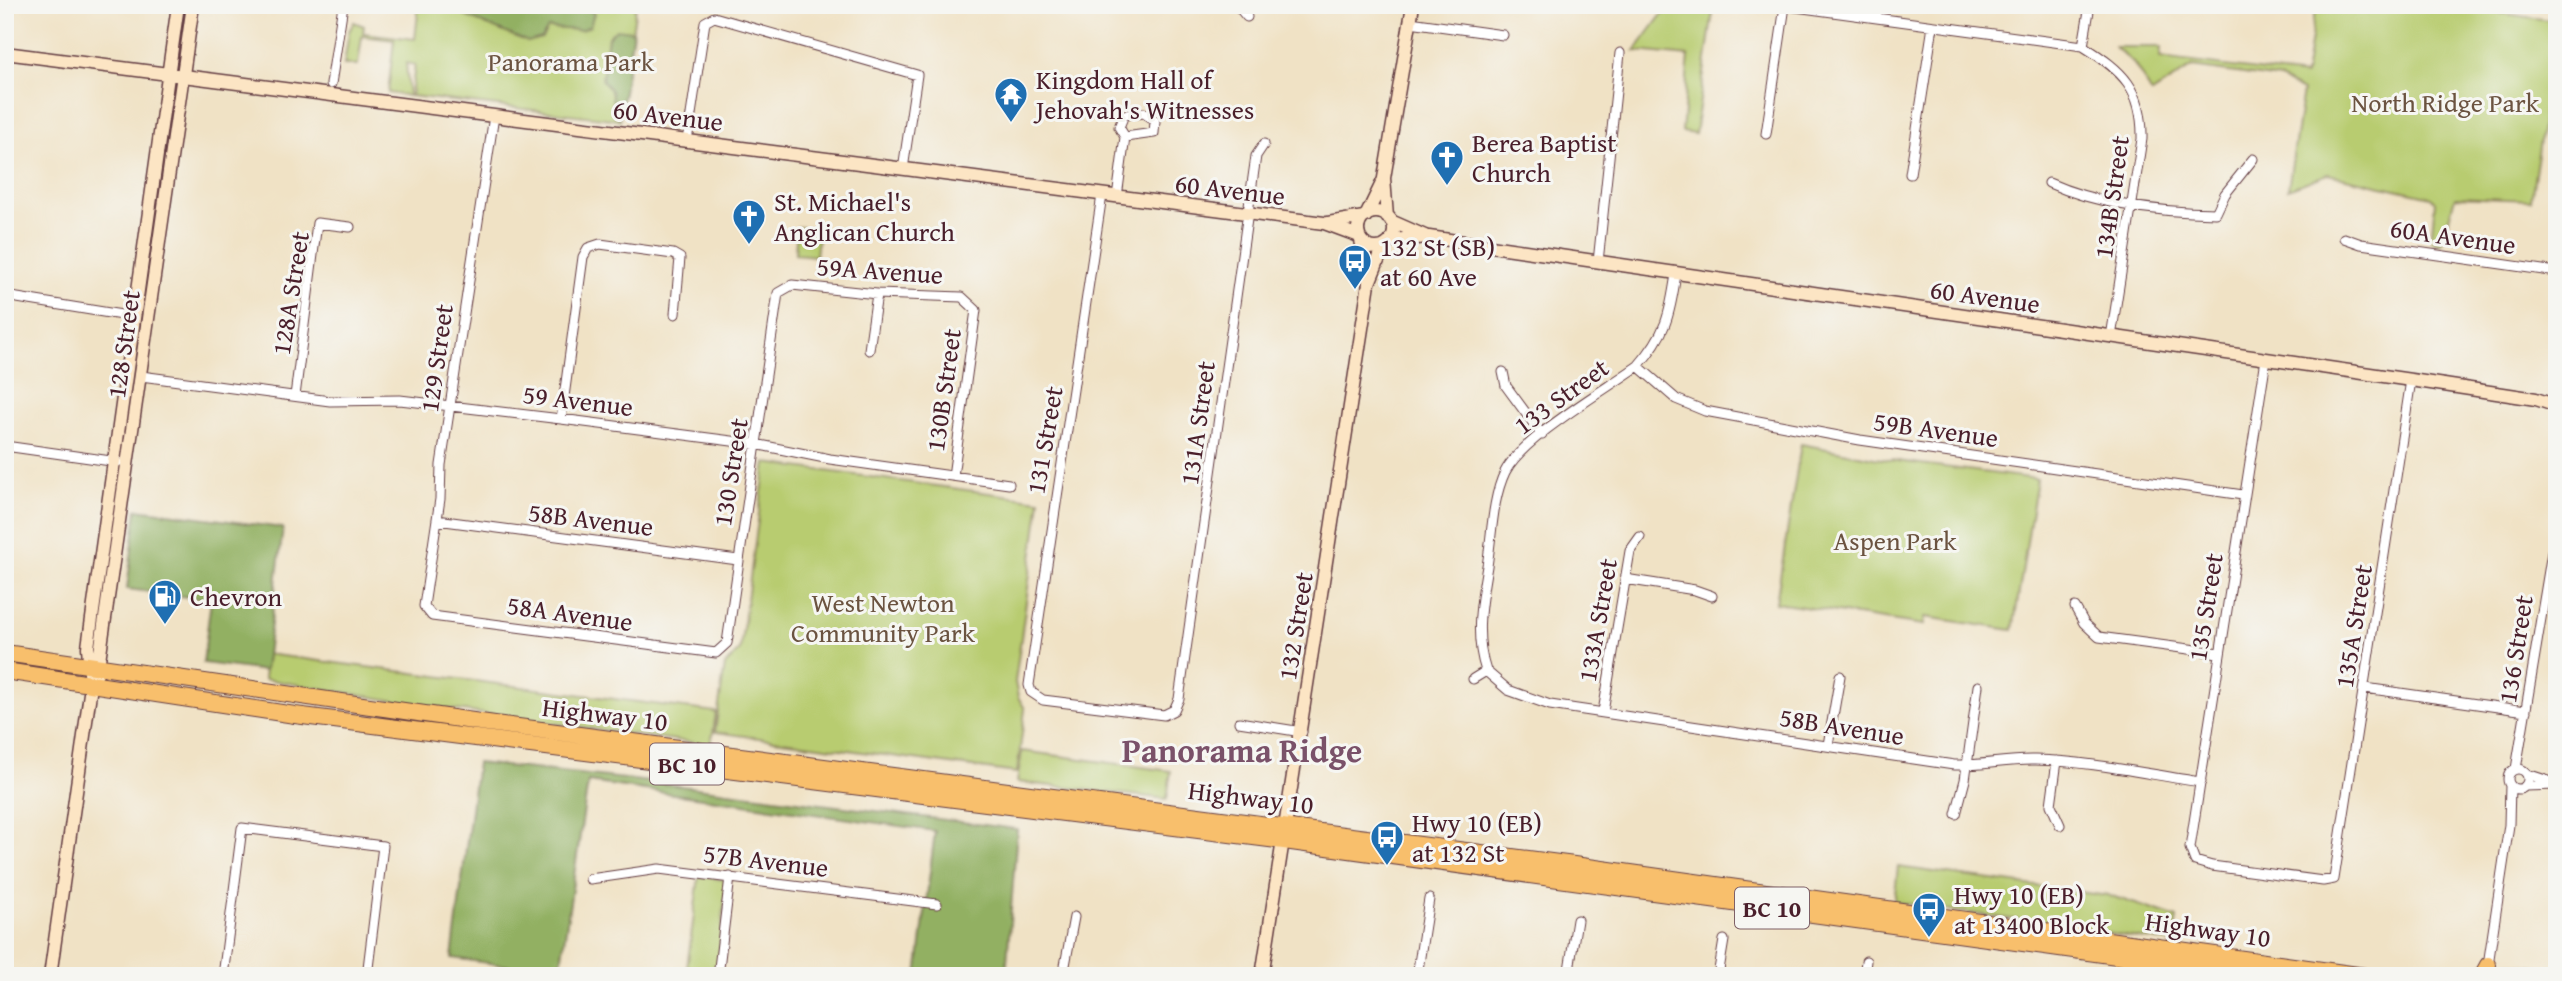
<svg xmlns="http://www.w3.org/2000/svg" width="2562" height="981" viewBox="0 0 2562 981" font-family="'Gentium Book Plus',serif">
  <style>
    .green { fill: #b8cc70; stroke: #81764e; stroke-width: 2 }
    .forest { fill: #92b062; stroke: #6e6846; stroke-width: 2 }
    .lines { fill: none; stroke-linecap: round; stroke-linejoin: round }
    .street-casing { stroke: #633c42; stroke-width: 11 }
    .secondary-casing { stroke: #633c42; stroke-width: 15 }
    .highway-casing { stroke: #633c42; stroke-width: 18 }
    .street { stroke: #fff; stroke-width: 9 }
    .secondary { stroke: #fce5c4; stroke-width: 12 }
    .highway { stroke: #f8bf6c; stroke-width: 16 }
    .labels { text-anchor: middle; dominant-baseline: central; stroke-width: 6; stroke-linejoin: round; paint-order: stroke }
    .shield { fill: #f6f6f2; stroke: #7e6067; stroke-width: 2 }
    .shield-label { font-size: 24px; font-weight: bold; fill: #4a1f2b }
    .park-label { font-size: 26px; fill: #6b5340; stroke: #f6f6f2 }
    .poi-label { font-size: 26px; fill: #4a1f2b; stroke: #f6f6f2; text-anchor: start }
    .street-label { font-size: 26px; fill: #4a1f2b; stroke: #f6f6f2 }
    .district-label { font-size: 33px; font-weight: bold; fill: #7a5169; stroke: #f6f6f2 }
  </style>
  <rect width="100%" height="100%" fill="#f6f6f2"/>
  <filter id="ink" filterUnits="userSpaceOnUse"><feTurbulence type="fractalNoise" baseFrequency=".0143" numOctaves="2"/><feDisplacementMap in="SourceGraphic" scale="14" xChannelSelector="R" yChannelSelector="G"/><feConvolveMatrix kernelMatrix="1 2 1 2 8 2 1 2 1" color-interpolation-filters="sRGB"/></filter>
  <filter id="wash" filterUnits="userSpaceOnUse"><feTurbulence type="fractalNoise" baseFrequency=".00686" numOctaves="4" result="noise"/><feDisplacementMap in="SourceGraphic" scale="28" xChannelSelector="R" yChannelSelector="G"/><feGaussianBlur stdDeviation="1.57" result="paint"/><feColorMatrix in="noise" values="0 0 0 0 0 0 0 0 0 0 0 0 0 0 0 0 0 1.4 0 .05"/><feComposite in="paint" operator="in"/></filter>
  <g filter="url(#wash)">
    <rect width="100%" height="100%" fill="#f0e2c5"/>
    <path class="green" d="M412 5H636L620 120 411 96 415 65 406 63 409 96 388 93 394 40 362 36 358 65H344L349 31 354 22 364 26 363 33 415 39 418 13Z
      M1669 5H1714L1695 134 1682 132 1689 56 1635 51Z
      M2316 5H2441L2557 21V94L2547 93 2531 200 2455 197 2442 243 2431 241 2435 202 2431 197 2328 174 2288 189 2303 91 2280 79 2192 67 2152 93 2134 64 2115 47H2161L2160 58 2305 76Z
      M797 227 819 229 816 256 795 254Z
      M1801 444 1874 458 2037 479 2013 630 1925 617 1924 625 1776 603Z
      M766 463 1040 500 1015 682 1018 697 1025 709 1017 773 715 732 725 665 740 650Z
      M266 654 716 712 711 745 426 706 264 679Z
      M1022 751 1171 771 1167 799 1017 782Z
      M1898 867 2115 897 2177 918 2173 943 1894 902Z
      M699 876 727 880 717 976H686Z
      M2492 961 2557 970V976H2498Z"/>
    <path class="forest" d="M439 5H516L538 12C556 6 576 0 594 13L590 26 581 30 548 28 542 38 528 42Z
      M616 29 633 31 620 117 615 116 611 91 602 80 608 37Z
      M137 509 283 528 265 671 203 663 211 600 127 589Z
      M477 763 626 779 1017 829 1006 976H917L935 831 588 782 559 976H523V968L452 958Z"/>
  </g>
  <g filter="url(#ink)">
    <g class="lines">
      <defs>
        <path id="street" d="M1237 5 1247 17
          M1781 5 2083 46C2123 71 2143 89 2142 139L2111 337
          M1410 22 1503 35
          M2083 46 2090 5
          M331 84 343 5
          M494 116 441 465 440 499 424 606 432 616 716 653 727 643 778 293 792 285 877 294 962 297 976 310 953 476
          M1766 134 1785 6
          M687 141 705 22 714 17 917 75 903 169
          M1910 174 1933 26
          M2049 183C2098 205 2162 212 2216 213L2225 194 2253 159
          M1102 195 1029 685 1031 692 1043 700 1164 715 1174 710 1179 699 1256 156 1264 144
          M1117 197 1125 137 1119 127 1124 115 1144 113 1155 121 1154 133 1125 137
          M2344 238 2361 244 2557 272
          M1598 262 1620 53
          M5 296 134 317
          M869 350 877 294
          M2266 359 2190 848 2195 861 2212 866 2323 881 2334 879 2411 380
          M1638 366 1676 399 1705 411 1860 440 2243 495
          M1503 372 1506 386 1542 435
          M141 376 330 401 400 400 561 419 755 444 830 459 1009 484
          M295 396 317 223 350 227
          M561 419 583 257 588 248 600 244 673 254 680 258 675 314
          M5 446 118 462
          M437 520 738 560
          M1625 579 1695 590 1712 596
          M2075 607 2084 623 2099 637 2219 653
          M1486 671 1508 690 1550 705 1954 765C1982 766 2008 759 2035 760 2090 761 2146 774 2201 782
          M1473 679 1486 671C1474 635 1481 602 1487 566 1492 536 1492 499 1505 472 1522 438 1605 390 1638 366 1666 334 1670 315 1676 274
          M2365 688 2526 711
          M1603 712 1630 551 1640 537
          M1239 722 1302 732
          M1828 745 1840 676
          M2057 761 2051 805 2060 825
          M2508 779a10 10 0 1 1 20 0a10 10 0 1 1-20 0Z
          M2516 769 2557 522
          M2527 774 2555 783
          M2525 786 2557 785
          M1956 814 1965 780 1978 686
          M590 879 659 869 937 904
          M2488 965 2509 825 2510 785
          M223 976 242 828 383 846 367 976
          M718 976 730 877
          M1063 976 1074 917
          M1417 976 1429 899
          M1568 976 1577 920
          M1718 976 1724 940
          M1864 976 1866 961"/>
        <path id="secondary" d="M5 53 1324 223 1359 236
          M1358 230a18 18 0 1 1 36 0a18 18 0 1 1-36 0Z
          M1366 216 1384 179
          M1387 217 1384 178 1413 5
          M1391 221 1425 236
          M1328 223 1364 217
          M1361 240 1369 283
          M1391 240 1429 237 2411 380 2536 399 2557 406
          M97 674 193 5
          M50 976 91 686 88 647 178 5
          M1262 976 1369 283 1384 246"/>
        <path id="highway" d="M5 653 480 722 1574 865 2365 976
          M5 671 295 715 1284 841 2261 976
          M2482 976 2488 965"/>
      </defs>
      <use href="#street" class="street-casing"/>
      <use href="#secondary" class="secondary-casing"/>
      <use href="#highway" class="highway-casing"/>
      <use href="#street" class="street"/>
      <use href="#secondary" class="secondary"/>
      <use href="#highway" class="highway"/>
    </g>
  </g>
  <defs>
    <symbol id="temple-pin" viewBox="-11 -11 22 30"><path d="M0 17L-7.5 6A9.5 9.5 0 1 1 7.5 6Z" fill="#1f6fb2" stroke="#f6f6f2"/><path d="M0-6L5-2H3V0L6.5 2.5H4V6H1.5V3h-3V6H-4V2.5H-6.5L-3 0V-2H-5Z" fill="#fff"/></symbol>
    <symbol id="church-pin" viewBox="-11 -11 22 30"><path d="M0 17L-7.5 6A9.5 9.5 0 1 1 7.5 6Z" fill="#1f6fb2" stroke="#f6f6f2"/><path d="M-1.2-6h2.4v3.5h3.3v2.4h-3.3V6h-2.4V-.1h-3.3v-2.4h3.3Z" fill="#fff"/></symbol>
    <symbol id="bus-pin" viewBox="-11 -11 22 30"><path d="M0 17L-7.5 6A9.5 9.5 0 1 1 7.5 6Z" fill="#1f6fb2" stroke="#f6f6f2"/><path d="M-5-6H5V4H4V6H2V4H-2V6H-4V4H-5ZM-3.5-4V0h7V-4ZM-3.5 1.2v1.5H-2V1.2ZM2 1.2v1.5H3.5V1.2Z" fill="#fff"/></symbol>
    <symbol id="fuel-pin" viewBox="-11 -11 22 30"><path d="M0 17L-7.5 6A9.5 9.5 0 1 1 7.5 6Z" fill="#1f6fb2" stroke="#f6f6f2"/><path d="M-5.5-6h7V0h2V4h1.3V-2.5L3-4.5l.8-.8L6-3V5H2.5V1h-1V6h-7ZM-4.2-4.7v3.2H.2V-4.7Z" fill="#fff"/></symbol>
  </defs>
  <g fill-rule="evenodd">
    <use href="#temple-pin" x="992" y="75" width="38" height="52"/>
    <use href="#church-pin" x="1428" y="138" width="38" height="52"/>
    <use href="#church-pin" x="730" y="197" width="38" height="52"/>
    <use href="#bus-pin" x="1336" y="242" width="38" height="52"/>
    <use href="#fuel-pin" x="146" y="577" width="38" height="52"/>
    <use href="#bus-pin" x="1368" y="818" width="38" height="52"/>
    <use href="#bus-pin" x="1910" y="890" width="38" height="52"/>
  </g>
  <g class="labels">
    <g class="shield">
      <rect x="650" y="743.5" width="74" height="41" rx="5"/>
      <rect x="1735" y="887.5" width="74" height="41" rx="5"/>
    </g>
    <g class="shield-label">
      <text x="687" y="764">BC 10</text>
      <text x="1772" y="908">BC 10</text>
    </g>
    <g class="park-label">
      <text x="571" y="61">Panorama Park</text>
      <text x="2445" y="102">North Ridge Park</text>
      <text x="1895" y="540">Aspen Park</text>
      <text x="883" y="602">West Newton<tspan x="883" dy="30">Community Park</tspan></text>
    </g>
    <g class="poi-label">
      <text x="1036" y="79">Kingdom Hall of<tspan x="1036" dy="30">Jehovah's Witnesses</tspan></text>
      <text x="1472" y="142">Berea Baptist<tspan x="1472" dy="30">Church</tspan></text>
      <text x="774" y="201">St. Michael's<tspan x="774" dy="30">Anglican Church</tspan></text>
      <text x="1380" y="246">132 St (SB)<tspan x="1380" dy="30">at 60 Ave</tspan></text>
      <text x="190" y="596">Chevron</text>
      <text x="1412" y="822">Hwy 10 (EB)<tspan x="1412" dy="30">at 132 St</tspan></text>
      <text x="1954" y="894">Hwy 10 (EB)<tspan x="1954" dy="30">at 13400 Block</tspan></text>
    </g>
    <g class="street-label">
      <text transform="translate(668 115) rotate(7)">60 Avenue</text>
      <text transform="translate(1230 189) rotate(7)">60 Avenue</text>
      <text transform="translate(2111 197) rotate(-82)">134B Street</text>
      <text transform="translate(2453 236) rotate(8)">60A Avenue</text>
      <text transform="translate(880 270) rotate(4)">59A Avenue</text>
      <text transform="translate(290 293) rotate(-81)">128A Street</text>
      <text transform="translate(1985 296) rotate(8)">60 Avenue</text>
      <text transform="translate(123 344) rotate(-82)">128 Street</text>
      <text transform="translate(436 358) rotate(-82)">129 Street</text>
      <text transform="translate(943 390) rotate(-82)">130B Street</text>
      <text transform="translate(1561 396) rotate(-36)">133 Street</text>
      <text transform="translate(578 400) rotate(7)">59 Avenue</text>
      <text transform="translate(1197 423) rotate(-82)">131A Street</text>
      <text transform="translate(1936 429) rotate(8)">59B Avenue</text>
      <text transform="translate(1044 440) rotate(-80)">131 Street</text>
      <text transform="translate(730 472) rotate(-81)">130 Street</text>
      <text transform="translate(591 519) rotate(7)">58B Avenue</text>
      <text transform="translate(2205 607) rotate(-81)">135 Street</text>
      <text transform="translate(570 613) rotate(8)">58A Avenue</text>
      <text transform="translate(1597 620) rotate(-80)">133A Street</text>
      <text transform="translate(1295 626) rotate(-81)">132 Street</text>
      <text transform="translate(2353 626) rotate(-81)">135A Street</text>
      <text transform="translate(2515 649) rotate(-81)">136 Street</text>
      <text transform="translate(605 714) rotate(7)">Highway 10</text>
      <text transform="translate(1842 726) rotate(9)">58B Avenue</text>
      <text transform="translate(1251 797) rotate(7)">Highway 10</text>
      <text transform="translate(766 860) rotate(7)">57B Avenue</text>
      <text transform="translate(2208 929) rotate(8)">Highway 10</text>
    </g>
    <g class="district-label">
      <text x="1242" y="750">Panorama Ridge</text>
    </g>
  </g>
  <rect width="2562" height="981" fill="none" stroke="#f6f6f2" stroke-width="28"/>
</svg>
